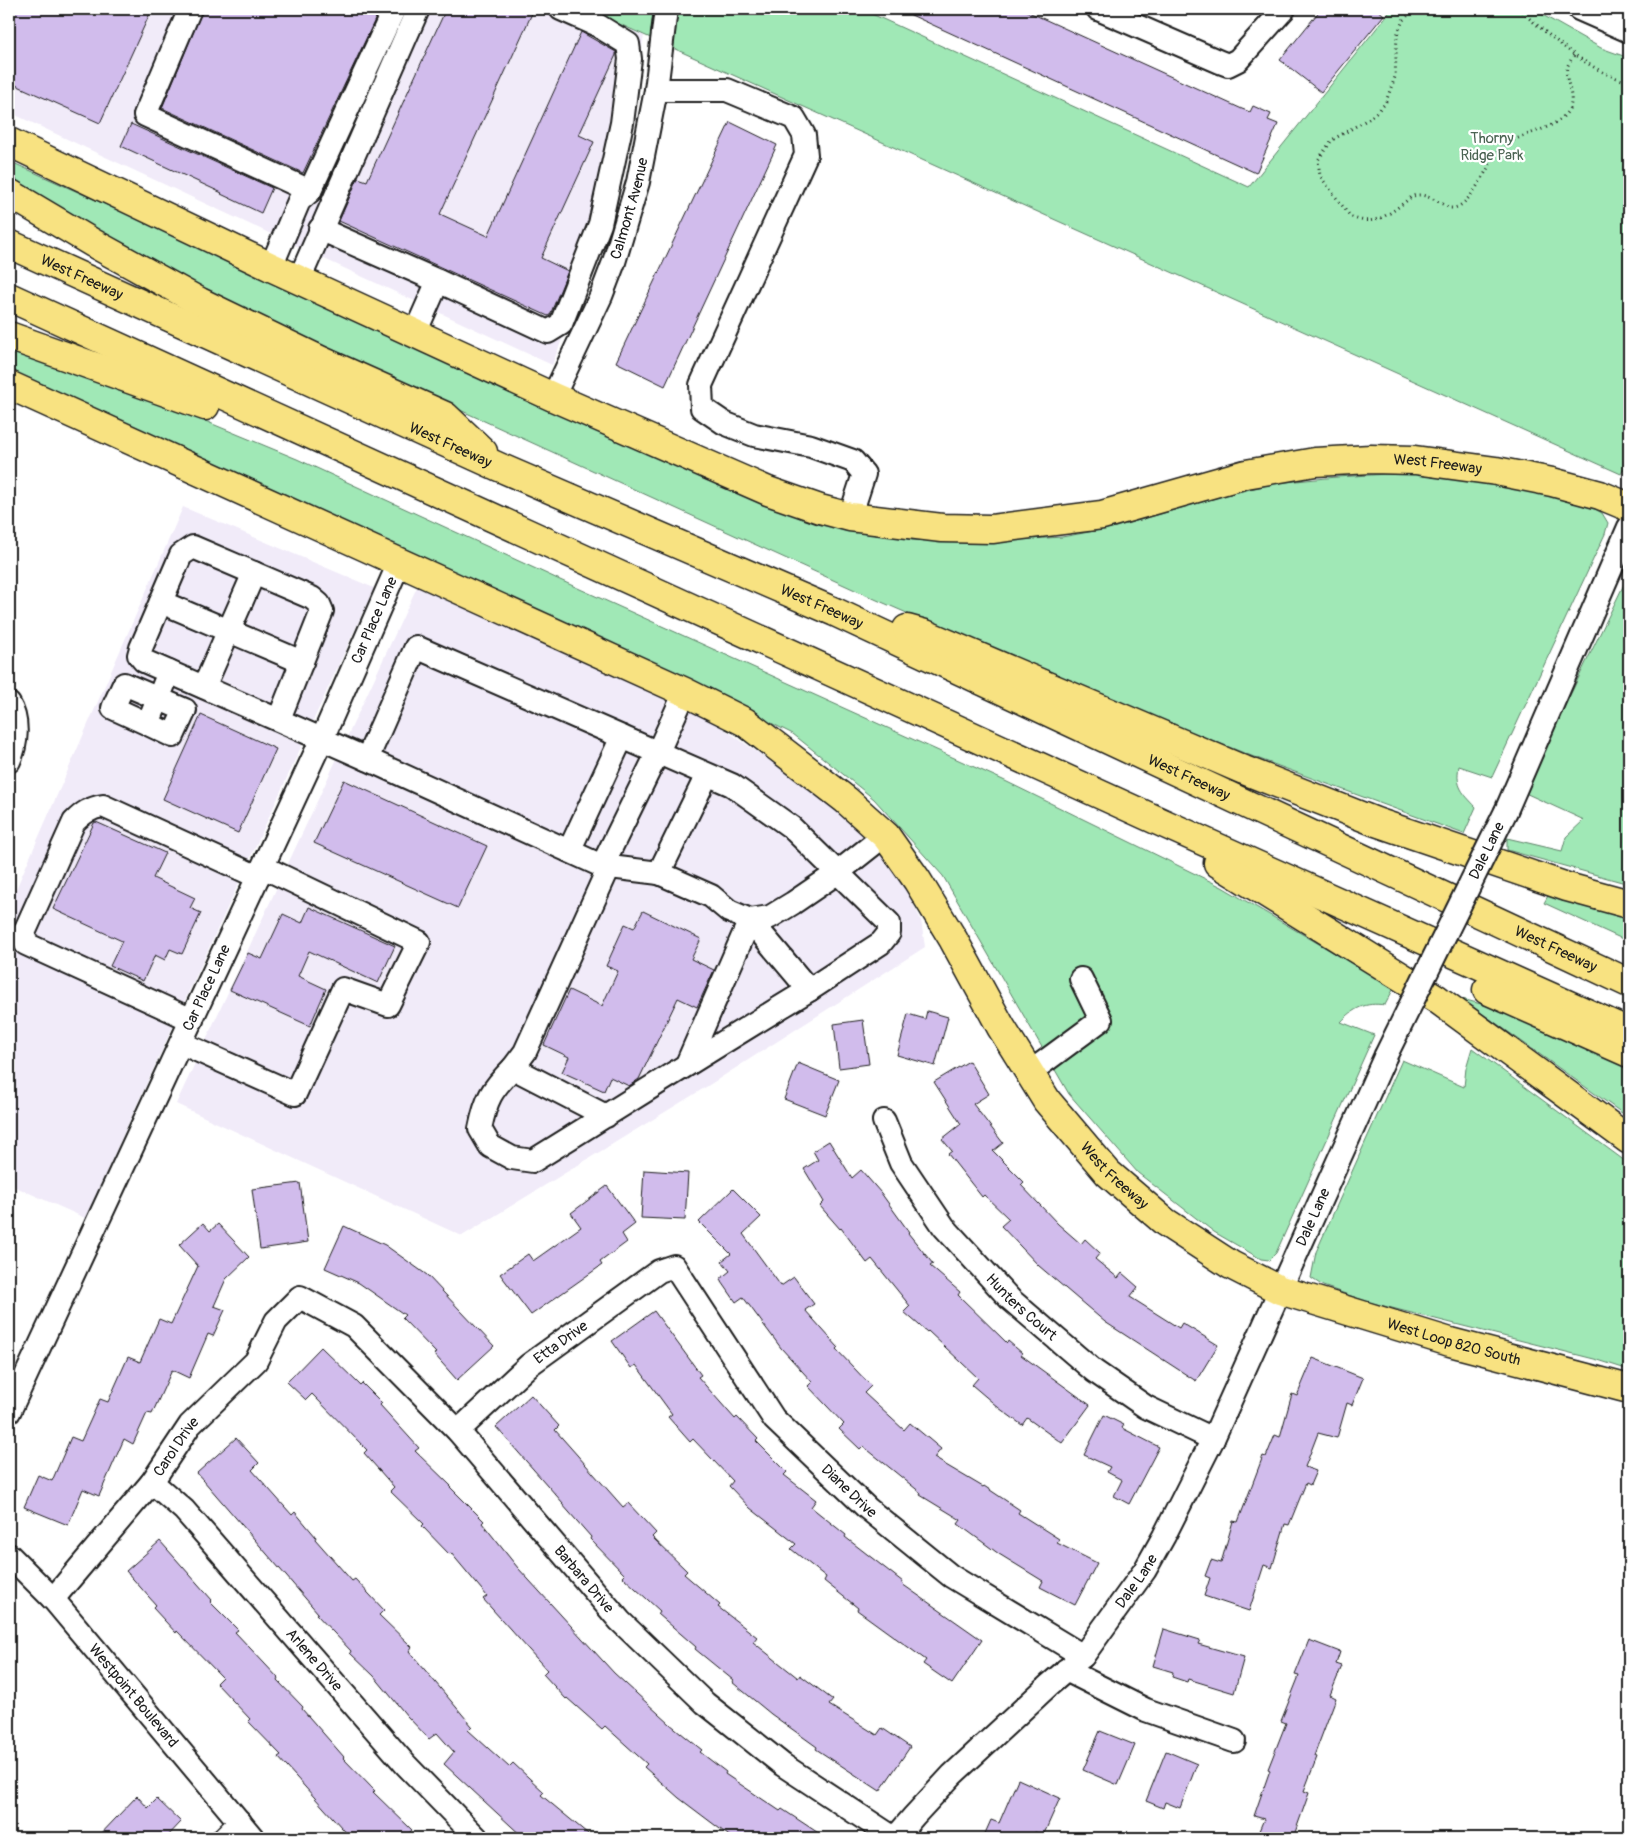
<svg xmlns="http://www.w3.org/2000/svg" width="1638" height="1847" viewBox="0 0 1638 1847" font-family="Pangolin,sans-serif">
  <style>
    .built { fill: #f1ebf9 }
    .green { fill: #a0e8b6; stroke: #5e8269 }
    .building { fill: #d1bcec; stroke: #1c1c1c }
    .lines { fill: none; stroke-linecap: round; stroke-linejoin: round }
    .minor-casing { stroke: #1c1c1c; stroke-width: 26 }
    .major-casing { stroke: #1c1c1c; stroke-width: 31 }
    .highway-casing { stroke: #1c1c1c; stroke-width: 31 }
    .path { stroke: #1c1c1c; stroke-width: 3; stroke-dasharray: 1 4; stroke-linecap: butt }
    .minor { stroke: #fff; stroke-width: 22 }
    .major { stroke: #f8e281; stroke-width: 28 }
    .highway { stroke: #f8e281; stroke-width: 28 }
    .minor-bridge-casing { stroke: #1c1c1c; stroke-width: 26; stroke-linecap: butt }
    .minor-bridge { stroke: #fff; stroke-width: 22 }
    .labels { text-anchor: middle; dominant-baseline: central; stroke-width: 4.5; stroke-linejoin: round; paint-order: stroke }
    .park-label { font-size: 15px; fill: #4a6352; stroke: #fff }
    .street-label { font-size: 15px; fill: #1c1c1c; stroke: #fff }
  </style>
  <rect width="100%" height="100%" fill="#fff"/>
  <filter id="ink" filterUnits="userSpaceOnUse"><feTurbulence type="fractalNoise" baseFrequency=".02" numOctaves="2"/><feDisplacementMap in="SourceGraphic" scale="10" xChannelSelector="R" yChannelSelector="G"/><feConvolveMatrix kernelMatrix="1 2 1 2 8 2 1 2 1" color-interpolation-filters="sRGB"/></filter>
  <g filter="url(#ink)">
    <path class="built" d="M9 9H586L644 36 612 212 552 365 9 112Z
      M183 507 374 588 85 1218 9 1184V905Z
      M417 587 707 717 850 817 892 860 921 920 925 947 706 1087 462 1236 176 1104Z"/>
    <path class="green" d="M586 9H861L1249 187 1392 9H1532L1601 48 1629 58V459L1621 474Z
      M9 161 171 234 843 526 912 540 985 542 1062 537 1116 527 1229 494 1276 483 1337 477 1404 473 1488 482 1538 492 1591 507 1602 513 1608 523 1605 534 1492 777 1459 766C1455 787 1463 793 1476 807L1464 834 1254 757 1042 672 877 600 256 317 9 184Z
      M9 347 140 394 297 459 560 580 1003 780 1222 887 1394 988 1385 1005C1365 1002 1354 1008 1341 1022L1374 1035 1276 1253 1269 1260 1261 1259 1214 1232 1138 1173 1069 1094 943 876 874 799 793 734 725 700 9 375Z
      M1629 574V884L1507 850V838L1562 851 1566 837 1584 820 1523 792Z
      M1549 894 1629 919V942L1544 903Z
      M1462 999 1500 1009 1629 1067V1118Z
      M1472 1048 1629 1164V1370L1598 1360 1368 1302 1323 1286 1311 1278 1316 1252 1402 1060 1464 1087 1466 1068Z"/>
    <path class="building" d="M14 9H152L100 123 9 82V21Z
      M203 9H380L303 173 162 108Z
      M446 9H534L440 214 488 236 581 32 616 52V55L579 135 594 142 541 258 568 271 550 315 548 316 339 221 358 178 367 181Z
      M898 9H1022L1242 109 1250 112 1253 106 1271 114 1268 120 1278 124 1256 173Z
      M1321 9H1377L1384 15 1321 92 1280 60Z
      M730 122 777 145 665 386 616 362Z
      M131 124 272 188 261 213 221 194 222 193 121 146Z
      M201 715 276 749 238 833 163 799Z
      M344 780 487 846 458 908 314 843Z
      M96 822 165 853 153 878 195 898 190 908 201 913 182 954 170 949 165 960 155 955 143 981 110 966 122 941 53 909 94 823Z
      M309 907 395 946 378 983 309 951 298 976 326 989 310 1026 230 990 248 953 262 959 283 914 302 923Z
      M643 911 701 939 691 959 714 970 697 1007 678 998 639 1079 629 1086 610 1077 604 1091 562 1072 569 1057 544 1045 569 990 602 1006 618 971 606 966 625 924 634 928Z
      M927 1011 948 1017 935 1066 897 1055 908 1014 925 1019Z
      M863 1020 869 1064 839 1068 834 1024Z
      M969 1061 989 1094 973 1104 1003 1143 993 1151 1024 1182 1021 1185 1058 1224 1081 1244 1085 1239 1100 1253 1095 1259 1118 1278 1122 1273 1138 1287 1130 1297 1179 1328 1182 1323 1218 1345 1196 1381 1105 1322 1039 1266 1001 1226 1009 1219 984 1195 982 1197 948 1154 952 1151 942 1139 961 1124 934 1082Z
      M798 1063 839 1080 825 1115 784 1099Z
      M829 1141 852 1178 861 1170 881 1193 909 1232 908 1233 933 1264 930 1266 960 1292 958 1295 1007 1343 1008 1341 1022 1353 1021 1355 1090 1405 1062 1443 1027 1418 1022 1425 999 1408 972 1385 978 1378 928 1331 927 1332 904 1312 910 1306 872 1259 867 1263 841 1228 840 1229 820 1206 824 1202 804 1169 818 1160 813 1151Z
      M644 1170 688 1173 685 1220 641 1218Z
      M300 1183 308 1242 260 1249 252 1189Z
      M607 1186 635 1224 622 1234 627 1242 600 1262 602 1265 531 1315 500 1274 528 1254 533 1261 581 1227 571 1213Z
      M733 1189 761 1217 743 1234 781 1286 794 1277 814 1304 805 1310 838 1347 836 1349 871 1386 864 1393 904 1430 910 1423 941 1449 934 1458 983 1487 984 1486 1020 1510 1018 1513 1059 1539 1057 1543 1097 1563 1075 1605 1040 1587 1043 1581 999 1554 958 1524 961 1520 920 1495 921 1493 863 1446 860 1449 839 1429 844 1424 808 1386 812 1382 781 1348 743 1297 736 1302 720 1279 730 1271 722 1261 731 1254 699 1222Z
      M203 1223 210 1231 218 1224 249 1257 226 1279 214 1306 225 1310 213 1336 208 1334 189 1378 172 1370 152 1414 147 1413 133 1444 124 1439 99 1496 83 1489 68 1525 24 1507 38 1475 52 1481 71 1437 81 1441 100 1399 108 1402 128 1357 140 1362 159 1319 171 1324 198 1266 179 1245Z
      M344 1226 385 1245 427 1275 494 1346 457 1380 434 1354 436 1353 402 1318 405 1315 359 1283 325 1268Z
      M654 1311 701 1375 698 1377 735 1419 737 1417 758 1439 756 1441 787 1472 784 1475 816 1500 811 1507 846 1535 845 1537 903 1582 902 1584 982 1640 952 1684 923 1664 926 1660 857 1610 858 1608 824 1581 826 1577 791 1549 796 1544 750 1508 729 1486 733 1481 693 1439 690 1442 668 1417 672 1414 636 1365 631 1368 612 1341Z
      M321 1347 360 1385 362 1383 382 1403 380 1405 419 1448 415 1451 451 1486 450 1487 484 1521 482 1523 518 1568 614 1673 670 1724 702 1750 700 1752 726 1772 725 1774 780 1811 782 1809 826 1838H732L679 1798 644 1767 647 1764 605 1726 602 1729 567 1698 566 1699 543 1674 547 1670 483 1599 487 1596 451 1553 449 1554 422 1526 424 1524 390 1491 394 1487 364 1453 367 1450 312 1394 306 1400 287 1382Z
      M1313 1358 1363 1378 1352 1405 1347 1403 1337 1438 1318 1433 1305 1467 1316 1471 1310 1485 1306 1483 1289 1525 1285 1524 1272 1568 1264 1565 1249 1611 1204 1596 1210 1578 1205 1576 1211 1560 1221 1563 1233 1521 1238 1522 1263 1456 1266 1457 1275 1435 1280 1437 1292 1394 1297 1396Z
      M531 1395 559 1426 555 1430 623 1507 628 1503 656 1533 652 1537 687 1571 684 1574 720 1605 718 1607 757 1637 753 1642 798 1678 800 1675 833 1700 829 1705 877 1735 882 1728 910 1747 880 1791 816 1749 817 1747 771 1714 732 1682 733 1680 695 1649 696 1647 658 1614 660 1611 623 1577 625 1575 590 1539 591 1537 562 1504 563 1503 496 1427Z
      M1104 1415 1124 1425 1122 1428 1159 1447 1129 1504 1114 1496 1122 1480 1107 1472 1110 1467 1084 1455Z
      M236 1438 259 1463 252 1470 292 1515 295 1512 316 1537 315 1539 352 1581 355 1579 384 1610 379 1615 412 1647 409 1651 472 1726 468 1730 509 1767 513 1763 544 1792 541 1795 593 1838H524L444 1764 454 1752 437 1733 429 1739 407 1716 374 1676 350 1653 351 1651 316 1614 318 1613 197 1473Z
      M160 1541 212 1600 210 1602 238 1630 235 1632 279 1679 278 1681 303 1707 302 1709 344 1757 343 1758 375 1791 373 1792 412 1830 404 1838H351L278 1757 281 1755 248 1721 250 1719 216 1683 222 1677 177 1631 176 1633 153 1608 156 1605 126 1571Z
      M1164 1629 1200 1640 1198 1644 1244 1657 1234 1693 1188 1679 1187 1682 1172 1677 1173 1672 1153 1666Z
      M1309 1640 1340 1652 1336 1664 1342 1666 1330 1695 1336 1698 1314 1756 1317 1757 1304 1791 1309 1793 1293 1838H1256L1264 1819 1254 1816 1270 1770 1268 1769 1286 1723 1281 1721 1299 1676 1295 1675Z
      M1100 1731 1135 1745 1118 1785 1083 1770Z
      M1166 1751 1197 1764 1180 1808 1165 1802 1163 1808 1146 1801Z
      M1018 1779 1060 1798 1043 1836 1035 1832 1032 1838H983L991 1820 999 1823Z
      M137 1796 148 1808 157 1799 181 1822 166 1838H97Z"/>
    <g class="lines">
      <defs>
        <g id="minor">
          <path d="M190 9 145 115 310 191"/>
          <path d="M1098 9 1220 62 1228 65 1238 60 1284 9"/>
          <path d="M1579 9 1629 31"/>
          <path d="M656 90H727L794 118 804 135 806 155 701 385 702 408 724 423 754 435 811 446 853 461 864 474 850 517"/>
          <path d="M320 229 438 281"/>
          <path d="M271 267 299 201 310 191 394 9"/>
          <path d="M299 280 418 9"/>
          <path d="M415 333 438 281 548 332 561 324 600 224 622 123 630 59 628 44 597 25 561 9"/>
          <path id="s1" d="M553 397 601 296 614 262 638 182 656 90 666 9"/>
          <path d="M161 602 302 662"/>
          <path d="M204 687 254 573"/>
          <path d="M9 704C19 720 17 744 9 761"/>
          <path d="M279 719 322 611 319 604 312 598 193 547 181 555 141 648 139 655 144 661 367 759 602 866 657 754 685 692"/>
          <path d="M148 724 173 736 185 710 124 684 113 708 148 724 169 672"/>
          <path d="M367 759 416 647 622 737"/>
          <path d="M1506 811 1629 527"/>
          <path d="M569 851 622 737 732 785 791 827 889 923V933L881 943 809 990 750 920 687 1064"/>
          <path d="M602 866 659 873 711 896 729 911 750 920 770 917 793 903 837 873 885 835"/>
          <path d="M659 873 707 775"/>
          <path d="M192 1020 26 944 24 933 74 822C83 813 90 808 103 806L258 877"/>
          <path d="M181 1043 295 1094 343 989 388 1005 419 942 263 867"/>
          <path d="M513 1068 525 1052 609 867"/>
          <path d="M1029 1073 1101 1020 1081 979"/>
          <path d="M606 1116 513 1068C491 1090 486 1099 480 1129L490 1146 512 1158 533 1161C625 1104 716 1046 809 990"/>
          <path id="s2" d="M884 1121 901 1163 944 1227 1010 1299 1094 1371 1146 1407 1213 1439"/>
          <path id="s3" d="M9 1412 322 739 399 563"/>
          <path id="s4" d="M458 1431 529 1365 659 1271 674 1266 774 1419 867 1508 951 1576 1083 1656"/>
          <path id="s5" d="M152 1482 184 1510 406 1765 477 1838"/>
          <path id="s6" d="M9 1555 53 1599 253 1838"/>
          <path id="s7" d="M53 1599 152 1482 190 1425 256 1361 276 1321 300 1297 354 1326 458 1431 620 1621 705 1703 783 1765 894 1838"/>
          <path d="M1066 1670 1146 1710 1234 1741"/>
          <path d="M224 1838 240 1822"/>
          <path id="s8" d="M895 1838 914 1816 952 1775 1049 1685 1083 1656 1145 1570 1164 1536 1213 1439 1385 1057"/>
        </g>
        <g id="major">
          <path id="s9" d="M9 142 271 267 553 397 768 491 820 509 850 517 942 528 992 529 1102 515 1246 474 1315 462 1371 459 1415 460 1496 471 1552 482 1600 495 1629 507"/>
          <path id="s10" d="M9 385 685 692 745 722 846 800 886 836 917 880 953 939 1001 1027 1047 1101 1108 1173 1165 1222 1231 1265 1280 1290 1450 1342 1629 1389"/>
        </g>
        <g id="highway">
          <path d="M9 193 93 243 200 302 322 361 445 416 483 452"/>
          <path id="s11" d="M9 244 499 467 835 612 1629 983"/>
          <path d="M9 297 1165 824 1629 1032"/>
          <path d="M9 336 205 406"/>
          <path d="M907 629 925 634 1244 770 1376 822 1567 887 1629 904"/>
          <path d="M1218 863 1437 999 1629 1140"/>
          <path d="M1487 990 1629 1053"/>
        </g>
      </defs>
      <use href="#minor" class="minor-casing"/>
      <use href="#major" class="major-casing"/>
      <use href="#highway" class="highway-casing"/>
      <path class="path" d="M1415 9 1403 20 1397 35 1395 77 1385 104 1370 118 1332 140 1318 160 1320 176 1350 216C1372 228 1388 215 1405 202 1409 199 1413 195 1418 195 1427 194 1442 204 1450 208 1472 210 1487 161 1503 147 1522 131 1556 132 1569 109 1576 96 1564 81 1567 67 1569 63 1572 58 1575 54
        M1518 9C1551 36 1587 71 1629 82"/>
      <use href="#minor" class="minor"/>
      <use href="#major" class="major"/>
      <use href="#highway" class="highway"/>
      <defs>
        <g id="minor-bridge">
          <path id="s12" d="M1385 1057 1506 811"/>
        </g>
      </defs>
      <use href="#minor-bridge" class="minor-bridge-casing"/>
      <use href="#minor-bridge" class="minor-bridge"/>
    </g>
  </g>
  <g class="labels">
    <g class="park-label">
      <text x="1492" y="138">Thorny<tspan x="1492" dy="17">Ridge Park</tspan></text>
    </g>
    <g class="street-label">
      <text stroke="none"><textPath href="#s1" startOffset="204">Calmont Avenue</textPath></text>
      <text stroke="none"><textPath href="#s11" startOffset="80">West Freeway</textPath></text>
      <text stroke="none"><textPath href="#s11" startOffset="485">West Freeway</textPath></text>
      <text stroke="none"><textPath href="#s9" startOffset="1518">West Freeway</textPath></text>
      <text stroke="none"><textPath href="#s11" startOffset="890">West Freeway</textPath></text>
      <text stroke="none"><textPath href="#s3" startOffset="872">Car Place Lane</textPath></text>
      <text stroke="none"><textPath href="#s11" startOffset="1295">West Freeway</textPath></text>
      <text stroke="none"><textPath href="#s12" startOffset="230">Dale Lane</textPath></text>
      <text stroke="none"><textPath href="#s11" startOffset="1700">West Freeway</textPath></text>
      <text stroke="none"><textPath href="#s3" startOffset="468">Car Place Lane</textPath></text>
      <text stroke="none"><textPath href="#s10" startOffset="1402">West Freeway</textPath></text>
      <text stroke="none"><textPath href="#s8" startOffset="759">Dale Lane</textPath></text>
      <text stroke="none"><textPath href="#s2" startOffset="234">Hunters Court</textPath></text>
      <text stroke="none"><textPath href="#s4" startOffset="136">Etta Drive</textPath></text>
      <text stroke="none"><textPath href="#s10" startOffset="1786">West Loop 820 South</textPath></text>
      <text stroke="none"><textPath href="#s7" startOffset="196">Carol Drive</textPath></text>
      <text stroke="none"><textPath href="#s4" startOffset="560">Diane Drive</textPath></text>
      <text stroke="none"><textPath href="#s7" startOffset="796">Barbara Drive</textPath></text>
      <text stroke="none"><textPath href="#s8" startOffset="354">Dale Lane</textPath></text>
      <text stroke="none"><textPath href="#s5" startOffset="241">Arlene Drive</textPath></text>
      <text stroke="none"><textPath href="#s6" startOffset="188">Westpoint Boulevard</textPath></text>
    </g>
  </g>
  <rect width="1638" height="1847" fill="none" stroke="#fff" stroke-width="30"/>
  <rect x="15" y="15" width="1608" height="1817" fill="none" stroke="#1c1c1c" stroke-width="2" filter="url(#ink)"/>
</svg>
